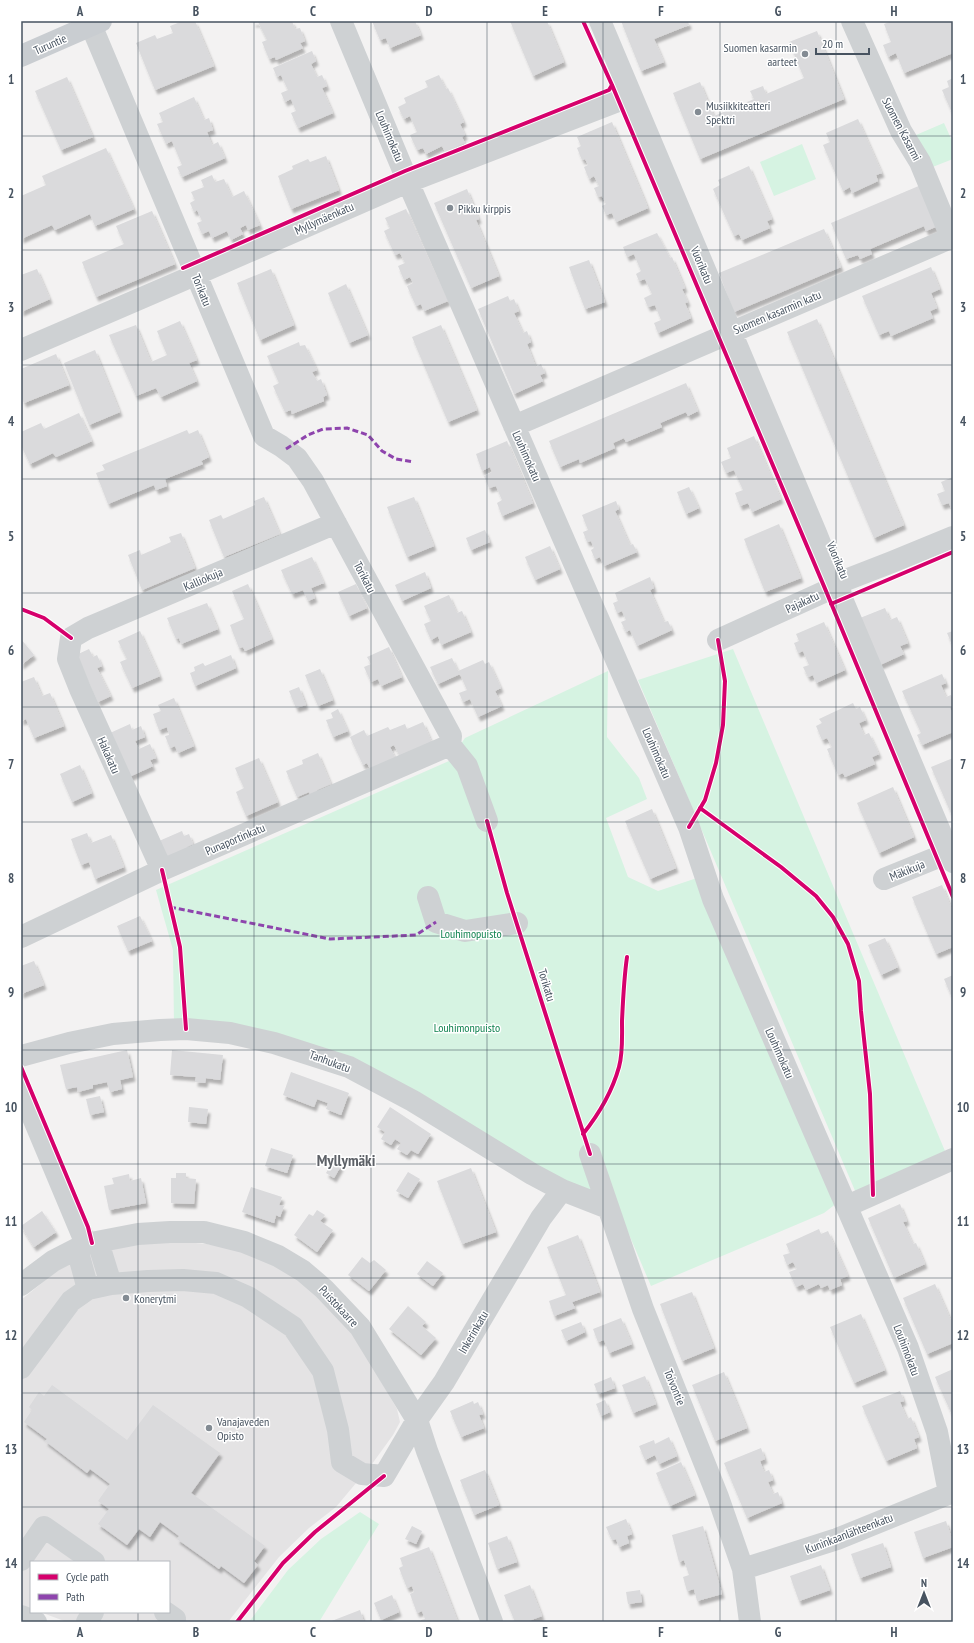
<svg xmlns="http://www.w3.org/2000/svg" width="974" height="1643" viewBox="0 0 974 1643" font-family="'PT Sans Narrow',sans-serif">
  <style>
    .education { fill: #e4e3e4 }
    .green { fill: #d6f3e2 }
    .building { fill: #dadadc; filter: url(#shadow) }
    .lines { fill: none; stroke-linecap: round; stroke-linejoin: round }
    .minor { stroke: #ced1d3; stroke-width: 22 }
    .major { stroke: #c9cdd1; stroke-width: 22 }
    .quiet { stroke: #8e44ad; stroke-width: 3; stroke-dasharray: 6 3; stroke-linecap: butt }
    .cycleway-casing { stroke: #fff; stroke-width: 6 }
    .cycleway { stroke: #d6006c; stroke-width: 4 }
    .grid { fill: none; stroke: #475360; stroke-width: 1; stroke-opacity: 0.55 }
    .poi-dot { fill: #838b93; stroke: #fff; stroke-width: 1.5 }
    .labels { text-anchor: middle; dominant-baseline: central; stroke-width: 3; stroke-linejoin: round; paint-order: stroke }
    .street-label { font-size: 12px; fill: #475360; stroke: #fff }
    .poi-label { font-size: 12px; fill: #475360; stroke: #fff; text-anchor: start }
    .park-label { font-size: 12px; fill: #118350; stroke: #fff }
    .district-label { font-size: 16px; font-weight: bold; fill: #5d6167; stroke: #fff }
    .neatline { fill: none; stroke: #475360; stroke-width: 1.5 }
    .grid-label { font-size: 13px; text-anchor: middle; font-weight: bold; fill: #475360 }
  </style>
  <defs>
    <filter id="shadow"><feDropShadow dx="2.5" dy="4.5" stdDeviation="1" flood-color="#0004"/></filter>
  </defs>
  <rect width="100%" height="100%" fill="#f3f2f2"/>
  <path class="education" d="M172 1241 207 1244 244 1251 300 1278 355 1335 397 1409 400 1422 393 1435 372 1464 336 1507 309 1528 279 1557 228 1622H67L40 1612H169V1562H31V1609L21 1605V1300L58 1270 91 1254 134 1244Z"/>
  <path class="green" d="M944 123 953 143V159L930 168 916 135Z
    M802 144 816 179 774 196 760 162Z
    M733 649 945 1151 856 1193 638 680Z
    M608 671 607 737 639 778 647 799 606 818 628 877 658 891 697 878 837 1203 824 1213 651 1286 616 1204 536 1167 419 1092 174 1025 173 950 156 890 449 761 465 738Z
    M360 1512 379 1524 319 1622H249L288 1570 321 1539Z"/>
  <path class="building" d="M183 21H195L214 66 155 90 136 43 155 35 157 39 173 33 170 26Z
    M253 21H292L295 29 300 28 305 41 300 43 303 48 276 60 275 57 269 59 262 42 267 40 258 22 254 23Z
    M372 21H415L421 35 390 48 386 38 380 40Z
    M510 21H547L564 62 533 76Z
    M621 21H688L689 25 654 39 664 62 641 71Z
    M892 21H953V53L904 73 896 53 888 57 883 45 891 42 884 24Z
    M817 31 844 99 700 159 673 93 700 82 714 116 754 99 750 91 763 86 766 94 804 78 789 42Z
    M312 51 316 61 311 64 317 77 322 75 327 86 322 88 333 113 298 128 291 113 296 111 291 99 285 102 281 93 288 90 281 75 277 77 273 68Z
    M439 75 446 89 448 88 464 122 460 124 465 135 462 137 465 143 445 152 442 146 426 154 423 148 417 150 410 135 417 132 410 116 404 119 398 107 406 103 404 98 428 87 425 81Z
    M67 77 93 137 61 150 35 91Z
    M953 78V115L942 90 949 87 947 81Z
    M194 97 204 120 209 118 213 130 207 132 212 145 218 142 225 158 182 177 177 167 182 165 172 141 166 144 157 124 163 122 159 113Z
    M858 119 882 173 876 175 878 181 852 193 850 187 843 191 823 145 830 142 826 133Z
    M612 122 648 208 616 222 612 213 606 215 602 206 606 204 602 196 598 197 594 188 599 186 594 176 589 179 584 167 588 165 585 159 582 160 577 148 581 146 577 137Z
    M106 148 134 209 95 226 90 214 55 230 52 225 21 239V196L46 185 42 176Z
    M326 156 339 190 291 209 278 176 293 169 292 166 308 159 310 162Z
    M749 166 772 219 767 221 770 228 742 240 739 234 734 236 713 189 720 185 718 180Z
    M212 175 215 182 224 179 232 197 244 191 260 225 248 230 246 225 240 228 243 234 231 240 227 231 212 238 209 231 202 234 197 223 202 221 197 210 194 212 190 203 195 200 191 192 204 187 201 180Z
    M921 185 938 226 926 231 924 226 870 249 872 254 860 259 858 255 846 259 831 223Z
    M467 189 479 219 476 220 499 276 471 288 434 203Z
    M406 209 448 301 424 311 421 304 416 306 407 286 413 283 410 277 404 280 398 266 405 263 400 253 395 255 384 231 390 228 385 218Z
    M152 211 175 264 96 297 82 262 124 244 116 226Z
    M824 229 841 267 734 312 719 273Z
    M657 233 670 258 672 257 685 288 682 289 688 302 685 303 691 318 658 333 654 323 661 320 655 305 648 307 644 298 652 294 645 279 639 281 636 274 641 271 634 254 627 257 623 247Z
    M589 260 605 302 585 309 569 267Z
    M931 267 940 289 931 293 937 308 930 311 933 318 891 336 889 331 879 335 862 296Z
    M37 269 50 299 21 312V275Z
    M271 269 294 325 260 340 237 283Z
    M346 284 368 335 349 343 328 293Z
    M508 296 510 301 514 299 519 311 514 313 523 333 527 331 531 342 527 344 536 367 541 364 545 373 540 375 543 381 514 394 478 309Z
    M817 319 904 525 874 538 787 332Z
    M180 321 197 360 189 363 197 381 161 397 156 388 136 396 109 335 136 325 151 362 167 355 157 331Z
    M441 325 477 410 448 422 412 337Z
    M299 342 300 346 305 345 317 370 312 372 317 381 321 379 327 395 323 397 324 401 292 414 291 410 285 412 273 386 279 383 267 356Z
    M95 350 120 412 89 425 64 363Z
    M56 354 69 385 24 403 21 396V369Z
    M686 383 698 411 688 416 686 412 660 423 662 427 626 442 624 438 613 443 615 448 580 463 579 459 560 467 549 441Z
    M79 413 92 441 56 457 53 453 30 464 21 445V432L41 423 44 429Z
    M187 430 189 434 198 430 209 457 201 461 203 464 165 479 167 486 156 490 154 485 108 504 96 473 105 470 102 465Z
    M754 436 781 499 752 512 748 503 740 506 735 493 743 490 734 470 726 473 721 462 731 458 727 448Z
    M507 441 533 503 502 516 497 503 502 500 496 486 489 488 484 476 492 472 490 467 482 471 476 454Z
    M953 477V513L949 503 942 505 937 494 945 491 941 482Z
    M689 487 699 508 686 514 677 492Z
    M264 497 280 534 224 557 209 520 221 515 223 519 255 505 254 501Z
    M414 497 434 546 407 557 387 507Z
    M616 501 619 509 615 511 630 545 633 544 637 552 604 566 600 557 595 559 591 550 594 548 591 541 587 542 583 532 588 530 582 515Z
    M779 524 801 578 765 592 744 539Z
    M485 530 490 542 471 550 466 538Z
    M181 533 195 568 142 590 128 555 140 550 141 555 171 542 169 537Z
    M550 546 560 569 535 580 525 557Z
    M312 557 324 583 311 588 315 598 308 601 303 590 292 594 281 570Z
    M425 572 431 588 402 601 395 585Z
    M650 577 654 588 650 590 664 622 668 621 672 630 637 646 630 630 626 632 621 622 626 620 622 611 617 613 613 603 618 601 615 593Z
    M248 584 272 639 245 651 243 647 239 648 230 625 244 619 232 591Z
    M356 584 367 608 349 616 338 592Z
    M449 595 457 613 462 611 471 632 441 645 438 636 431 640 424 624 431 621 424 606Z
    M207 603 218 629 181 644 179 638 176 639 167 618Z
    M885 608 890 620 897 617 908 643 900 646 904 654 880 665 860 618Z
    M824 622 845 670 816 683 813 675 808 677 803 667 809 665 803 651 798 653 794 643 799 641 796 634Z
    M140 631 160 676 132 688 120 662 127 659 118 641Z
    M953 631V647L947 633Z
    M21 639 34 655 21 665Z
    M389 647 402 677 381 686 378 679 371 682 364 667 371 664 367 657Z
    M89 649 93 657 97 655 102 666 97 668 111 696 98 702 76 655Z
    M231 655 236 668 195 686 190 673 195 671 194 667 203 663 205 666Z
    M452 658 458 671 483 660 485 664 489 662 501 688 495 691 502 706 478 717 470 699 463 702 459 693 467 690 460 674 438 684 430 667Z
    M320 669 333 700 318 706 305 675Z
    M942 674 946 683 941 685 946 697 951 695 953 700V706L950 708 953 714V732L922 745 917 735 921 733 902 691Z
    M34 677 42 696 50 693 64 726 34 738 26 719 21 721V682Z
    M299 687 306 705 296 708 289 691Z
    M174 698 194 746 178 753 175 746 170 748 165 736 169 735 167 727 159 730 153 714 161 711 158 705Z
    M853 703 856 709 860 707 866 720 859 723 864 735 869 733 879 754 872 757 875 764 845 777 843 773 838 775 827 749 832 747 827 738 822 740 816 726 822 723 819 719Z
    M338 709 348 731 333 737 326 720 333 718 331 713Z
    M423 722 433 745 401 759 394 745 390 747 396 759 371 771 367 763 363 765 350 737 364 730 367 736 388 727 390 730 405 724 407 729Z
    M130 724 132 730 141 726 145 737 135 741 139 749 150 744 156 758 150 760 153 766 129 777 110 733Z
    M318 753 331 784 317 790 318 794 311 797 309 792 297 797 286 771 303 764 302 760Z
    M259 758 278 802 246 816 236 792 244 788 235 768Z
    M953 758V818L931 767Z
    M80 765 92 793 72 802 60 774Z
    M893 787 914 837 879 853 857 803Z
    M652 809 676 868 650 879 625 821Z
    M182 831 184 836 189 834 193 844 187 847 190 852 168 862 159 841Z
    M87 833 91 843 111 835 124 867 95 879 89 862 81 865 71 839Z
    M942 885 953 912V947L936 954 912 897Z
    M140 916 152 941 128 951 117 926Z
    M885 938 898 967 881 975 868 945Z
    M34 961 44 985 21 994V966Z
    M953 975V1000L944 979Z
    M127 1050 133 1077 120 1080 122 1089 110 1092 107 1082 93 1085V1088L78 1092 77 1087 66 1089 60 1065Z
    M172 1050 223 1055 220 1080 206 1078 205 1083 195 1082 196 1077 170 1075Z
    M291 1072 349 1093 341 1115 326 1109 328 1103 317 1099 314 1107 283 1095Z
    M100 1096 104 1112 90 1115 86 1099Z
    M189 1107 208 1109 206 1124 188 1122Z
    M390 1107 431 1134 418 1154 411 1150 407 1155 397 1149 401 1143 395 1139 391 1145 381 1139 385 1132 377 1127Z
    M271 1148 293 1155 287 1173 265 1166Z
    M333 1161 341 1166 334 1178 326 1173Z
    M471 1168 496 1232 462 1244 437 1181Z
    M408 1172 420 1179 408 1198 396 1191Z
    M176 1173H186V1178L196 1179 194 1204 171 1203V1178H176Z
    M129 1174 130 1181 141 1178 146 1203 109 1210 104 1186 114 1184 112 1178Z
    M251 1187 282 1197 279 1205 284 1206 280 1217 276 1215 274 1223 242 1212Z
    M900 1204 907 1221 903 1222 913 1244 916 1243 925 1264 894 1278 868 1218Z
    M317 1210 325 1215 320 1221 333 1230 317 1252 294 1235 309 1214 313 1216Z
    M42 1211 56 1232 34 1247 21 1226Z
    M819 1229 821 1234 828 1231 848 1276 840 1279 842 1285 830 1290 828 1285 821 1288 819 1284 806 1290 803 1284 796 1287 789 1272 797 1269 793 1262 787 1265 783 1255 790 1253 786 1244Z
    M578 1235 600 1292 572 1302 575 1308 554 1316 549 1301 566 1295 547 1247Z
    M362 1257 370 1263 374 1260 386 1270 369 1291 348 1275Z
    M427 1261 443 1273 433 1286 417 1274Z
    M935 1284 953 1325V1343L927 1354 903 1298Z
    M692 1292 714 1348 682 1361 660 1304Z
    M408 1306 426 1322 422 1326 436 1338 421 1355 389 1329Z
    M861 1314 885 1370 854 1383 830 1327Z
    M621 1318 632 1344 609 1353 604 1340 598 1342 593 1329Z
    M581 1322 585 1332 566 1341 561 1330Z
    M953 1369V1417L935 1377Z
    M724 1372 747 1428 715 1441 692 1385Z
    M645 1376 656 1404 633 1413 622 1385Z
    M611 1377 615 1388 598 1394 594 1384Z
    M52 1385 127 1440 153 1405 220 1453 191 1493 265 1546 254 1561 258 1565 244 1583 221 1566 219 1569 177 1539 179 1536 160 1522 150 1537 139 1529 127 1545 98 1524 109 1509 98 1501 110 1484 90 1469 87 1473 45 1441 47 1439 24 1422 32 1410 29 1407 39 1392 44 1396Z
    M900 1391 904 1401 900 1402 907 1419 911 1417 919 1437 914 1439 917 1448 886 1461 862 1406Z
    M605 1400 610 1412 601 1416 596 1404Z
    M473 1401 474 1404 478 1402 483 1414 479 1415 484 1428 461 1437 450 1411Z
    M669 1437 677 1456 659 1464 655 1455 645 1460 639 1446 654 1440 655 1444Z
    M761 1448 765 1459 760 1461 764 1472 769 1470 773 1480 768 1482 773 1494 778 1492 782 1503 747 1518 724 1463Z
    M681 1462 695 1495 670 1506 656 1473Z
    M485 1470 499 1505 474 1515 460 1480Z
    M626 1519 632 1534 627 1536 629 1543 619 1547 616 1539 612 1540 606 1527Z
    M946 1521 953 1542V1547L923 1558 914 1532Z
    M412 1526 422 1531 416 1544 405 1539Z
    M703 1526 722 1594 697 1601 694 1589 687 1591 683 1577 689 1575 684 1560 679 1562 672 1535Z
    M507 1536 517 1562 497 1569 488 1543Z
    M883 1543 891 1567 860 1578 851 1554Z
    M429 1547 458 1622H421V1620L425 1619 422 1611 417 1613 410 1594 414 1592 412 1586 407 1588 399 1568 403 1566 400 1558Z
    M821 1565 830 1590 799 1601 790 1576Z
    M530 1585 542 1616 526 1622H515L504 1595Z
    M640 1590 642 1602 628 1604 626 1592Z
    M392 1595 399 1612 381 1620 374 1603Z
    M360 1610 364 1622H329Z"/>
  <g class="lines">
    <path class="minor" d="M341 21 408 182 689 827 713 899 908 1348 937 1432 949 1493
      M600 21 816 533 834 578 838 583 842 599 953 862
      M852 21 901 131 920 162 951 237
      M91 25 264 436 281 446 297 458 313 481 451 736 450 745 467 766 487 821
      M21 350 195 275 408 182 631 96
      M514 426 953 237
      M718 640 826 591 838 583 892 562 953 537
      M162 870 80 689 68 659 71 638 88 628 336 523
      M884 879 953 851
      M428 897 436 922 465 931 517 923
      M21 937 162 870 450 745
      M21 1056 69 1043 113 1034 160 1030 186 1029 230 1033 274 1043 349 1067 413 1101 532 1174 562 1190 608 1208
      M21 1089 86 1244
      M590 1154 643 1309 718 1497 743 1569 750 1622
      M847 1206 953 1159
      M98 1242 111 1284
      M77 1249 88 1289
      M21 1285 53 1261 86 1244 138 1234 170 1232H204L244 1242 278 1256 303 1271 324 1289 360 1327 417 1420 427 1451 492 1622
      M21 1368 71 1301 88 1289 111 1284 148 1281 183 1280 216 1283 248 1297 293 1327 323 1371 338 1430 342 1462 362 1474 384 1476 417 1420 444 1382 541 1218 562 1190
      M21 1560 44 1527 94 1562
      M743 1569 837 1539 953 1492
      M165 1612 175 1619
      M21 1616 36 1622
      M87 1622 93 1612"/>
    <path class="major" d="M21 56 101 21"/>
    <path class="quiet" d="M286 449 308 435 323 429 347 428 368 435 382 451 396 459 414 462
      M170 907 330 939 416 935 436 922"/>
    <defs>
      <path id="cycleway" d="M583 21 612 85 826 591 953 897
        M183 268 405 171 609 90 612 85
        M831 604 953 552
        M21 609 44 618 71 638
        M700 808 781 867 816 896 833 917 848 944 859 981 861 1011 870 1094 873 1195
        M487 821 507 893 590 1154
        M689 827 705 800 716 763 723 725 725 681 718 640
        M162 870 180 947 186 1029
        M21 1067 88 1227 92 1243
        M583 1134C599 1114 612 1092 619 1067 623 1053 622 1036 622 1021 623 999 624 978 627 957
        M237 1622 283 1563 315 1532 384 1476"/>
    </defs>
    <use href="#cycleway" class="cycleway-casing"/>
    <use href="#cycleway" class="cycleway"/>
  </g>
  <path class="grid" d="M138 21V1562M254 21V1622M371 21V1622M487 21V1622M603 21V1622M720 21V1622M836 21V1622M21 136H953M21 250H953M21 365H953M21 479H953M21 593H953M21 707H953M21 822H953M21 936H953M21 1050H953M21 1164H953M21 1278H953M21 1393H953M21 1507H953M138 1612V1622"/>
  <g class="poi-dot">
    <circle cx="805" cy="54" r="4"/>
    <circle cx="698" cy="112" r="4"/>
    <circle cx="450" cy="208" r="4"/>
    <circle cx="126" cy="1298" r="4"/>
    <circle cx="209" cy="1428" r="4"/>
  </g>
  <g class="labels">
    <g class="street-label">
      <text transform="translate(50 44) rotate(-24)">Turuntie</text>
      <text transform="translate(902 129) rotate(62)">Suomen Kasarmi</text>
      <text transform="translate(390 136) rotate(67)">Louhimokatu</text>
      <text transform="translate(324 218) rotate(-24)">Myllymäenkatu</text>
      <text transform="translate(702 265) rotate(67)">Vuorikatu</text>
      <text transform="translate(202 290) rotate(68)">Torikatu</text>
      <text transform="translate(777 312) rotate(-23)">Suomen kasarmin katu</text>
      <text transform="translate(527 456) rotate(66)">Louhimokatu</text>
      <text transform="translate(838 560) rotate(67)">Vuorikatu</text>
      <text transform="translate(365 577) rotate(62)">Torikatu</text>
      <text transform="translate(203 579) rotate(-23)">Kalliokuja</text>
      <text transform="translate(802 602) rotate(-25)">Pajakatu</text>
      <text transform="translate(657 753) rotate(66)">Louhimokatu</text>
      <text transform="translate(109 755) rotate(66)">Hakakatu</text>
      <text transform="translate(235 839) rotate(-23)">Punaportinkatu</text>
      <text transform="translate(907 870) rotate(-22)">Mäkikuja</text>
      <text transform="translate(547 985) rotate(73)">Torikatu</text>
      <text transform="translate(780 1053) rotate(66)">Louhimokatu</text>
      <text transform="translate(330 1061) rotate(20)">Tanhukatu</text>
      <text transform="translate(339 1306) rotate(47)">Puistokaarre</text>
      <text transform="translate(473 1332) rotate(-60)">Inkerinkatu</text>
      <text transform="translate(907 1350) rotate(69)">Louhimokatu</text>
      <text transform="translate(675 1387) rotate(68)">Toivontie</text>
      <text transform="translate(849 1533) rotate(-21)">Kuninkaanlähteenkatu</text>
    </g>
    <g class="poi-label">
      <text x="797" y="47" text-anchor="end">Suomen kasarmin<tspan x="797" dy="14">aarteet</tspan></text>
      <text x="706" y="105">Musiikkiteatteri<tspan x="706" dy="14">Spektri</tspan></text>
      <text x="458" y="208">Pikku kirppis</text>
      <text x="134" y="1298">Konerytmi</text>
      <text x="217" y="1421">Vanajaveden<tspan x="217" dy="14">Opisto</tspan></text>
    </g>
    <g class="park-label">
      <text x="471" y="933">Louhimopuisto</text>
      <text x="467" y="1027">Louhimonpuisto</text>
    </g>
    <g class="district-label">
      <text x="346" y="1160">Myllymäki</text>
    </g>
  </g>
  <rect width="974" height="1643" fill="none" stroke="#ffffff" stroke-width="44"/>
  <rect x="30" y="1561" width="140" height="52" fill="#ffffff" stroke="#b5babf"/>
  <rect x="38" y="1574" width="20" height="6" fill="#d6006c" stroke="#b5babf"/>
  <text x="66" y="1581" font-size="12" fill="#475360">Cycle path</text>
  <rect x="38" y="1594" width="20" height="6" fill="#8e44ad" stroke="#b5babf"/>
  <text x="66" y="1601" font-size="12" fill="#475360">Path</text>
  <g transform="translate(924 1593)" stroke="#ffffff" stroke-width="3" paint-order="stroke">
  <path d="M0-3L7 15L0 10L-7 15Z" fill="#475360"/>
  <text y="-6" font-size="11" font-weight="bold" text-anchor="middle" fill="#475360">N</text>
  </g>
  <path d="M816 48v6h53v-6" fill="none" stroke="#475360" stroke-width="2"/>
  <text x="822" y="48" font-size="12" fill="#475360" stroke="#ffffff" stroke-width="3" paint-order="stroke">20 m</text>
  <rect x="22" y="22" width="930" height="1599" class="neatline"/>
  <g class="grid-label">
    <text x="80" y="16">A</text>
    <text x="196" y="16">B</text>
    <text x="313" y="16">C</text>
    <text x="429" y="16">D</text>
    <text x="545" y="16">E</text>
    <text x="661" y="16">F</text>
    <text x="778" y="16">G</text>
    <text x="894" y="16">H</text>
    <text x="11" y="84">1</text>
    <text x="963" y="84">1</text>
    <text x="11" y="198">2</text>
    <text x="963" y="198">2</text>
    <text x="11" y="312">3</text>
    <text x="963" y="312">3</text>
    <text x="11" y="426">4</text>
    <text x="963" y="426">4</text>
    <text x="11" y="541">5</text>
    <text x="963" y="541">5</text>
    <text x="11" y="655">6</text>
    <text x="963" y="655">6</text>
    <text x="11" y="769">7</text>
    <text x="963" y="769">7</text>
    <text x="11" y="883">8</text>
    <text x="963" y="883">8</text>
    <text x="11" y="997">9</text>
    <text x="963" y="997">9</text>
    <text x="11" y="1112">10</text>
    <text x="963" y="1112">10</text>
    <text x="11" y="1226">11</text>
    <text x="963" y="1226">11</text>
    <text x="11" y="1340">12</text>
    <text x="963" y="1340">12</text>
    <text x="11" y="1454">13</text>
    <text x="963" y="1454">13</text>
    <text x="11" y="1568">14</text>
    <text x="963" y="1568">14</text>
    <text x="80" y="1637">A</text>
    <text x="196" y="1637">B</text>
    <text x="313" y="1637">C</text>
    <text x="429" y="1637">D</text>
    <text x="545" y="1637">E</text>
    <text x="661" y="1637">F</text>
    <text x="778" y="1637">G</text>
    <text x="894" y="1637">H</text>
  </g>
</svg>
